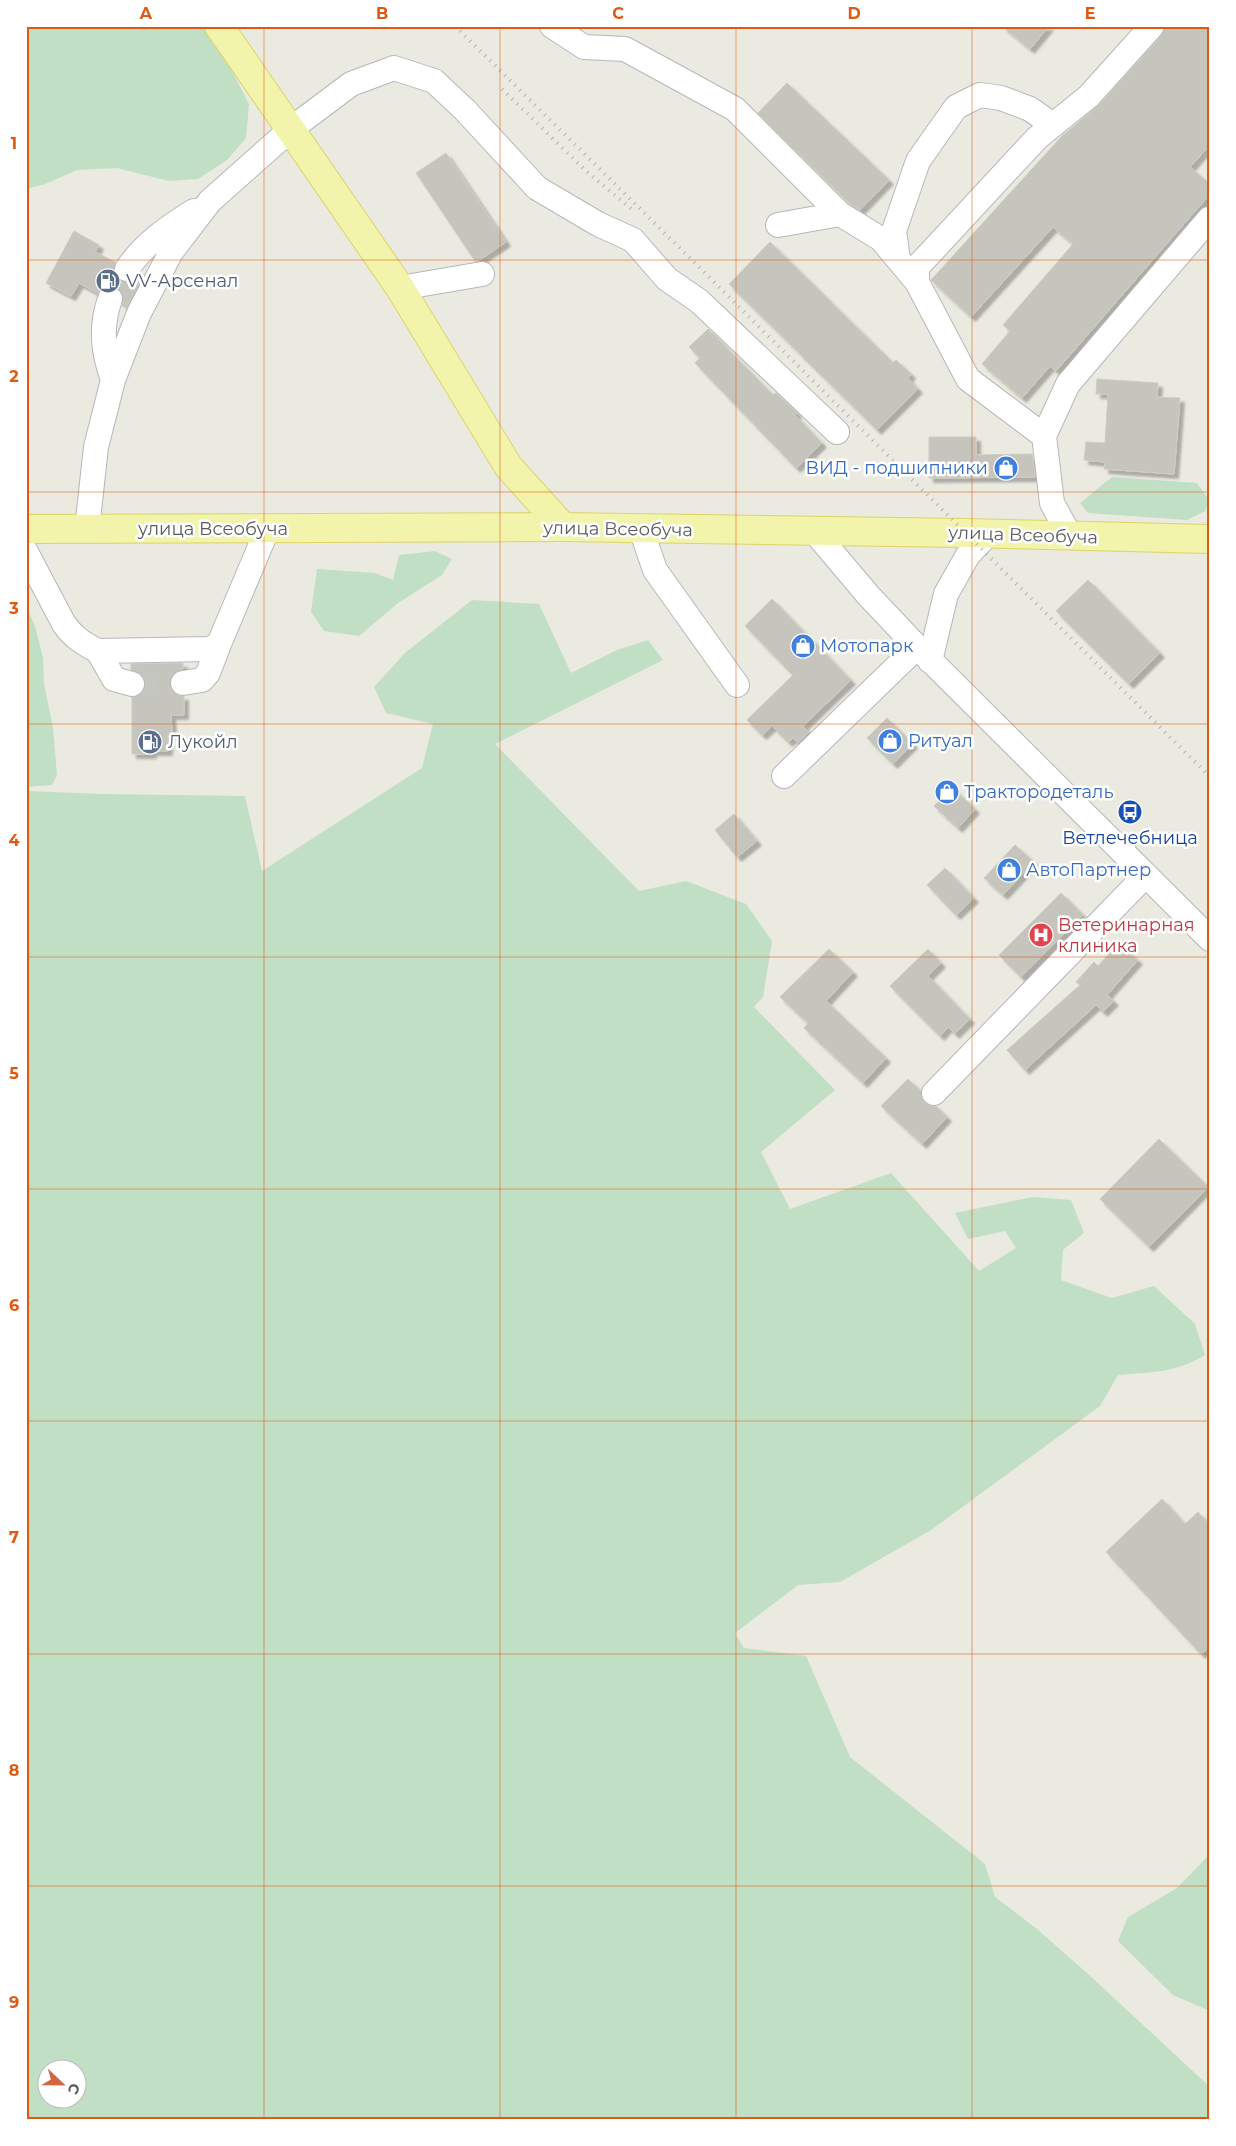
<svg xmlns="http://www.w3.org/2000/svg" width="1236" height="2146" viewBox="0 0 1236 2146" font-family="Montserrat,sans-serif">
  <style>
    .green { fill: #c0dfc5; fill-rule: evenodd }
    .building { fill: #c5c4bd; stroke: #ceccc0; filter: url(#shadow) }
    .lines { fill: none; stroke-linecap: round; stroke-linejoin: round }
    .minor-tunnel { stroke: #c6c6c0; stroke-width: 24; stroke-dasharray: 24 12; stroke-linecap: butt }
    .minor-casing { stroke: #b6b7bb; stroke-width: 26 }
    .major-casing { stroke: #ded366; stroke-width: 30 }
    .minor { stroke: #fff; stroke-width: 24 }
    .major { stroke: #f2f4ac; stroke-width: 28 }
    .rail { stroke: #b1b2b2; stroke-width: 4; stroke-dasharray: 1 6; stroke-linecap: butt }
    .grid { fill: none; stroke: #e15910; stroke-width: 1; stroke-opacity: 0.55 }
    .labels { text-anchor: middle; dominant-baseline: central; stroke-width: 5; stroke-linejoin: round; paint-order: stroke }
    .service-label { font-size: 18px; fill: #4e5e75; stroke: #fff; text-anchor: start }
    .shop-label { font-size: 18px; fill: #366cbe; stroke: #fff; text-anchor: start }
    .street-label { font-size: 18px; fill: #595b5f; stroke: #fff }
    .transit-label { font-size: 18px; fill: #164399; stroke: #fff }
    .health-label { font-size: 18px; fill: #be3a42; stroke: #fff; text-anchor: start }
    .neatline { fill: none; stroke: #e15910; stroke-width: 2 }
    .grid-label { font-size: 16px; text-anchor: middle; font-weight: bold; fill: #e15910 }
  </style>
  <defs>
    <filter id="shadow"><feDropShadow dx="4.5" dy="4.5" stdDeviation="1" flood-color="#0004"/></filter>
  </defs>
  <rect width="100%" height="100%" fill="#eaeae0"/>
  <path class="green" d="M26 26H202L231 69 249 104 246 138 227 160 198 179 169 181 117 168 77 170 45 184 26 189Z
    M1112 477 1197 483 1209 500 1205 511 1187 520 1088 513 1080 503Z
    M435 551 452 559 442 575 398 603 359 636 324 631 311 612 317 569 375 573 393 580 399 555Z
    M472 600 539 604 571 673 617 650 648 640 663 660 495 744 639 891 686 881 746 904 772 941 763 997 754 1007 835 1090 761 1152 790 1209 891 1173 979 1271 1016 1248 1005 1231 968 1239 955 1213 1033 1197 1071 1200 1084 1233 1063 1250 1061 1280 1112 1298 1154 1286 1195 1324 1205 1355C1175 1373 1152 1372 1118 1375L1100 1406 931 1530 840 1582 798 1585 735 1633 744 1648 806 1656 850 1757 985 1864 995 1897 1037 1929 1087 1973 1210 2087V2120H26V791L103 794 245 796 262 871 422 768 433 724 386 713 374 687 405 653ZM78 2068V2098H48V2068Z
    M26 606 35 626 43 658 44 684 53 728 57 775 52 785 26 787Z
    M1210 1854V2011L1173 1995 1118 1941 1128 1917 1177 1888Z"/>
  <path class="building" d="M1002 26H1049L1030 49Z
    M1165 26H1210V145L1190 167 1210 184V194L1056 371 1050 366 1022 398 982 364 1010 331 1003 325 1073 244 1053 227 971 317 931 280 1062 136 1099 105 1162 35Z
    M787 83 889 180 860 210 849 203 758 113Z
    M446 153 506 242 478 261H475L416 173Z
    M74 231 99 245 95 252 115 262 114 274 119 280 126 283 133 281 139 275 142 277 126 308 122 306 123 296 120 290 114 286H106L98 293 79 283 71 296 46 283Z
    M770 242 893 363 896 360 911 374 908 378 918 389 877 430 729 284Z
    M708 329 773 395 776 393 797 413 795 415 822 443 796 468 695 363 700 358 689 347Z
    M1097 379 1158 383 1157 397 1180 398 1174 474 1104 469 1105 462 1084 460 1086 442 1105 443 1108 394H1096Z
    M929 437H976V455L1032 454 1035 477 929 478Z
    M1088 580 1160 653 1129 684 1056 611Z
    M772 599 851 680 803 726 809 732 798 743 793 738 788 742 772 726 762 735 747 720 793 675 745 626Z
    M183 663V669L175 672 170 679 169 685 172 691 178 696H184V715H171L172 734H168V751H152V754H132V697L142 693 145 688V681L141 674 131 670V664Z
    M887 718 913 744 893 764 867 738Z
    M952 787 975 809 958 828 934 806Z
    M734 814 757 841 737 857 715 830Z
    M1015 845 1034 862 1003 895 984 878Z
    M945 868 974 898 956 915 927 885Z
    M1061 893 1083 915 1021 977 999 955Z
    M1118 943 1138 960 1107 995 1114 1001 1103 1012 1096 1005 1025 1070 1007 1050 1080 985 1076 982 1094 962 1098 966Z
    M829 949 853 972 826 1001 886 1058 863 1083 804 1028 808 1023 780 997Z
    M928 949 941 963 928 976 970 1019 955 1034 948 1027 940 1036 890 986Z
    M908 1079 921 1091 924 1102 930 1106H936L947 1117 922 1144 881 1106Z
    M1159 1139 1208 1187 1149 1247 1100 1199Z
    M1162 1499 1185 1524 1198 1512 1210 1525V1646L1201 1654 1106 1552Z"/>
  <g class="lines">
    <path class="minor-tunnel" d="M110 299 127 269
      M132 684 183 683"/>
    <defs>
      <path id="minor" d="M552 26 584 47 625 49 735 109 840 214 881 239 917 282 968 379 1044 436 1052 503 1070 536
        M778 225 840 214
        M898 259 894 231 918 161 956 107 980 95 1001 98 1030 109 1053 125
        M127 269C144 244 168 227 194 211
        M917 282V267L934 249 1037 138 1089 96 1152 26
        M400 288 482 274
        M110 299C100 327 103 352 113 380
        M1044 436 1068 384 1209 219
        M87 529 96 447 113 380 139 313 171 252 210 201 291 129 351 84 394 68 434 81 465 110 537 188 598 224 633 240 667 279 699 301 837 432
        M641 529 655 570 737 685
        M814 531 868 595 917 647 1210 939
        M26 552 64 624C73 637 84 644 98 651L210 649 219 644 267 530
        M98 651 114 679 132 684
        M930 661 946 594 968 555 988 534
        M183 683 202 680 208 673 219 644
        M784 776 917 647
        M934 1093 1145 876"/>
      <path id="major" d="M219 26 400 288 508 466 563 527
        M26 529 563 527 964 533 1210 539"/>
    </defs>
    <use href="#minor" class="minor-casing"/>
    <use href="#major" class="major-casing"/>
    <use href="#minor" class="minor"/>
    <use href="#major" class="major"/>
    <path class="rail" d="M455 26 703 271 1210 777
      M502 89 586 171 634 211"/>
  </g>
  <path class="grid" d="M264 26V2120M500 26V2120M736 26V2120M972 26V2120M26 260H1210M26 492H1210M26 724H1210M26 957H1210M26 1189H1210M26 1421H1210M26 1654H1210M26 1886H1210"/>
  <defs>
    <symbol id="fuel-disc" viewBox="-11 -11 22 22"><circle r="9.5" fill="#5c6f8a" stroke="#fff"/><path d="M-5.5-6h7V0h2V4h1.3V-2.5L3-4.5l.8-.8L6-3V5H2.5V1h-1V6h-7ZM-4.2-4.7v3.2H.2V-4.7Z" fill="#fff"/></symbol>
    <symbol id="shop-disc" viewBox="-11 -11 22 22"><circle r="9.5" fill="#3f7fe0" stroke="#fff"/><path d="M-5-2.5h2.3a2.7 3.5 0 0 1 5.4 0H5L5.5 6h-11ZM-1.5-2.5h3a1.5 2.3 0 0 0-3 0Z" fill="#fff"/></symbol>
    <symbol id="bus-disc" viewBox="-11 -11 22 22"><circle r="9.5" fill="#1a4fb4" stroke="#fff"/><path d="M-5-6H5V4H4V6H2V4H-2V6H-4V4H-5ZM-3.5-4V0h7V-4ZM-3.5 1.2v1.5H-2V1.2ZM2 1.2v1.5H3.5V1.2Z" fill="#fff"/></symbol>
    <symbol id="hospital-disc" viewBox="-11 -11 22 22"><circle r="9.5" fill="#e0444e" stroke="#fff"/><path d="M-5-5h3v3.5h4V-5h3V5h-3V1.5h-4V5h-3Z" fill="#fff"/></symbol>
  </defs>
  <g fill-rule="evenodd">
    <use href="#fuel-disc" x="94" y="267" width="28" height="28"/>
    <use href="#shop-disc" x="992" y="454" width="28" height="28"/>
    <use href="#shop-disc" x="789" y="632" width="28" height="28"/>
    <use href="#shop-disc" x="876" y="727" width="28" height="28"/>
    <use href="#fuel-disc" x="136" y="728" width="28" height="28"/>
    <use href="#shop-disc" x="933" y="778" width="28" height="28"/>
    <use href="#bus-disc" x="1116" y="798" width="28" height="28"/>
    <use href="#shop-disc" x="995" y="856" width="28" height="28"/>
    <use href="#hospital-disc" x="1027" y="921" width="28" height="28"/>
  </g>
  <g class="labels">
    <g class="service-label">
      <text x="126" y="281">VV-Арсенал</text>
      <text x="168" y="742">Лукойл</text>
    </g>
    <g class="shop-label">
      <text x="988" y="468" text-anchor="end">ВИД - подшипники</text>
      <text x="820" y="646">Мотопарк</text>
      <text x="908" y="741">Ритуал</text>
      <text x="964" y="792">Трактородеталь</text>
      <text x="1026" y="870">АвтоПартнер</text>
    </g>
    <g class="street-label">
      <text x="213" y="529">улица Всеобуча</text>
      <text transform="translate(618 529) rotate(1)">улица Всеобуча</text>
      <text transform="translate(1023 535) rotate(2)">улица Всеобуча</text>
    </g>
    <g class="transit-label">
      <text x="1130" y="838">Ветлечебница</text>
    </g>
    <g class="health-label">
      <text x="1058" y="925">Ветеринарная<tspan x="1058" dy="21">клиника</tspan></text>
    </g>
  </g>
  <rect width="1236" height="2146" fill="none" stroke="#ffffff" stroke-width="55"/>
  <g transform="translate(62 2084) rotate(112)"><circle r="24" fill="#ffffff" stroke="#bdbdbf"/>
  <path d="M0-4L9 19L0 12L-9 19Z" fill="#d1663f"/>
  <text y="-8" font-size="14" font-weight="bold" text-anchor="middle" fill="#595b5f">С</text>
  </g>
  <rect x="28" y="28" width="1180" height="2090" class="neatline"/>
  <g class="grid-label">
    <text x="146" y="19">A</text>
    <text x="382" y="19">B</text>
    <text x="618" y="19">C</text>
    <text x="854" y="19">D</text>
    <text x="1090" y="19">E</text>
    <text x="14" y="149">1</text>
    <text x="14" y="382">2</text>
    <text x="14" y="614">3</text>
    <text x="14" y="846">4</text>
    <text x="14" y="1079">5</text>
    <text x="14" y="1311">6</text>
    <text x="14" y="1543">7</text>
    <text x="14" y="1776">8</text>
    <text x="14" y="2008">9</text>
  </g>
</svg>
